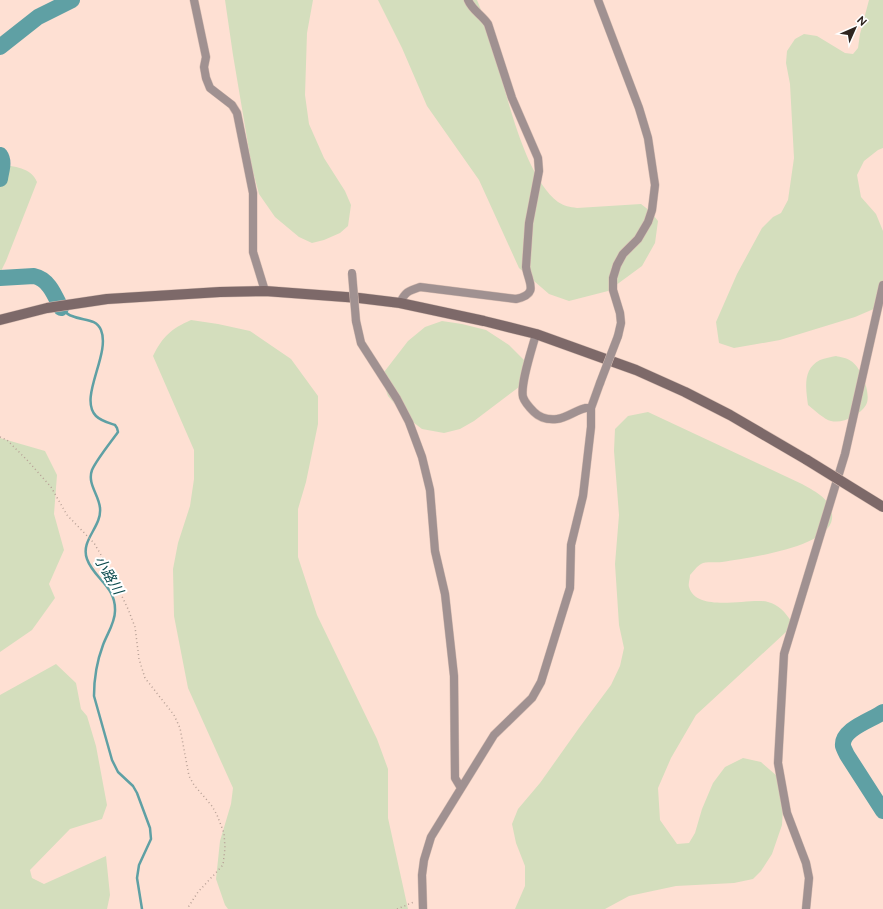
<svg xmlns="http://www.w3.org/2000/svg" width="883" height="909" viewBox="0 0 883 909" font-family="Raleway,'Noto Sans JP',sans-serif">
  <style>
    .green { fill: #d4debd }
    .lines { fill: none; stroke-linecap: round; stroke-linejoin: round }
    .stream { stroke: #5fa0a4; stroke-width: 2.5 }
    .river { stroke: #5fa0a4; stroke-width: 16 }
    .street-casing { stroke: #d9beb3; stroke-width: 9 }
    .secondary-casing { stroke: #d9beb3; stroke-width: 11 }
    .path { stroke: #b7a096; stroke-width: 1.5; stroke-dasharray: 1 3; stroke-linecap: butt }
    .street { stroke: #a09191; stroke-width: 8 }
    .secondary { stroke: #7d6969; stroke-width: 10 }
    .street-bridge-casing { stroke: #d9beb3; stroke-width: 9; stroke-linecap: butt }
    .secondary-bridge-casing { stroke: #d9beb3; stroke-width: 11; stroke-linecap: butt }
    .street-bridge { stroke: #a09191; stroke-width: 8 }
    .secondary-bridge { stroke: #7d6969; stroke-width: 10 }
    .labels { text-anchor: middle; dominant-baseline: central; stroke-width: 4; stroke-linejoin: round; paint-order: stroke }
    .water-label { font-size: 14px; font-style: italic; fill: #0b494c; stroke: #fff }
  </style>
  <rect width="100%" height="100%" fill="#fee0d3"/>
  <path class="green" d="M225 0H313L307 33 305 95 309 124 324 158 345 191 351 205 348 226 340 233 324 240 312 243 299 237 275 217 259 194 252 168 233 55Z
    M378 0H477C482 12 487 25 491 37 503 80 522 175 558 202 564 206 570 207 577 208L641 204 650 211 658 221 655 243 642 266 608 291 569 301 549 294 519 268 479 180 427 106 402 48Z
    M869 0H883V148L878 150 864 161 857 175 861 197 876 214 883 231V305L855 317 780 340 734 348 719 343 716 322 737 274 762 228 773 217 781 213 788 200 794 158 790 84 786 63 787 51 795 39 804 34 817 36 845 53 853 54 858 48 860 34Z
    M0 164C14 167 31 167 37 182L6 261 0 273Z
    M191 320 218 324 250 331 291 359 318 396V424L306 482 298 509V557L317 615 377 739 388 769V818L408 909H228L225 905 216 879 220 841 231 804 233 788 188 688 174 616 173 569 178 543 190 506 194 479V450L153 356C163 336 171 329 191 320Z
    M442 321 462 324 486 330 509 345 524 360 528 375 523 384 474 421 460 429 444 433 422 429 405 416 388 396 381 376 408 341 425 327Z
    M836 356C840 357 847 358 851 361 861 367 872 394 866 405 860 415 843 424 831 421 825 420 813 409 808 405 806 389 802 369 820 360 825 358 831 357 836 356Z
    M648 412 802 484C816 492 834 500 832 519 828 548 746 558 722 562 716 563 706 561 701 564 697 566 693 572 690 575 690 579 688 584 689 587 697 614 751 597 768 602 779 605 785 612 791 621L786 632 696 715 671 758 658 788 660 820 677 844 689 843 695 833 702 809 713 783 725 767 743 758 761 762 777 776 784 794 782 825 772 854 761 871 753 879 734 883 676 886 629 896 605 909H515L525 886V866L516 843 512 824 518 809 540 783 579 728 611 685 620 666 624 648 619 625 615 564 619 515 614 451 615 429 628 416Z
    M0 438 45 451 57 475 54 514 64 550 49 584 55 598 32 630 0 652Z
    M56 664 76 683 81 709 87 716 96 746 107 805 102 819 70 829 30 870 32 878 44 884 106 856 110 895 107 909H0V695Z"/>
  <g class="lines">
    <path class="stream" d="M62 309C65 312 68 315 72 316 83 321 96 318 101 330 111 354 78 398 96 416 101 421 109 423 115 425L117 428 118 432C111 442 97 459 92 470 87 484 99 495 100 508 102 527 80 540 87 559 94 579 116 586 115 611 115 623 107 634 103 645 97 661 94 680 94 696L112 760 118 772 133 786 137 793 150 828 151 839 139 865 137 878 142 909"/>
    <path class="river" d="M0 47 38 17 72 0
      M0 155C5 162 1 171 0 179
      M0 278 34 276C49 279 55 296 61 308
      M883 712C872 720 841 729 843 746 844 749 846 753 847 755L883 811"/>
    <defs>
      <path id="street" d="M194 0 206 57 204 67 206 78 210 88 232 105 237 113 253 193V252L265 291
        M598 0 639 108 648 138 655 185 652 210 648 222 638 239 623 254 617 265 613 278V290L620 313 621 323 618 336
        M400 303C405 292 408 291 420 287L516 299C540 294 528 282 526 267L529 223 539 171 538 158 512 98 488 24C482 15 472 10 468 0
        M356 321 361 343 397 399 409 422 422 457 430 490 435 551 445 594 454 676 455 778 461 788
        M536 334C532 349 520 384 523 397 525 403 530 408 534 412 540 418 548 420 557 419 568 418 581 406 591 408
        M423 909 422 875 424 860 431 837 494 735 532 698 541 682 570 588 571 545 583 496 591 427V408L600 383
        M806 909 809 878 806 863 787 813 778 763 784 654 845 454 883 285"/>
      <path id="secondary" d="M0 320 47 308 107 299 220 292 265 291 359 298 400 303 484 321 536 334 636 370 685 392 730 415 807 460"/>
    </defs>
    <use href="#street" class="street-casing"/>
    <use href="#secondary" class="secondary-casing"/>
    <path class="path" d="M0 437 7 440 27 460 51 487 67 515 94 543 108 567 128 609 135 627 139 659 145 678 174 715 180 728 189 776 194 785 212 806 217 815 224 833 225 848 223 865 198 892 187 909
      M397 909 414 902"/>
    <use href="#street" class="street"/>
    <use href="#secondary" class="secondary"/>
    <defs>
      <path id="street-bridge" d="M352 273 356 321
        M600 383 618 336"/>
      <path id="secondary-bridge" d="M807 460 883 507"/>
    </defs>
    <use href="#street-bridge" class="street-bridge-casing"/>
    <use href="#secondary-bridge" class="secondary-bridge-casing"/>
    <use href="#street-bridge" class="street-bridge"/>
    <use href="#secondary-bridge" class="secondary-bridge"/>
  </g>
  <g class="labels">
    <g class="water-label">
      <text transform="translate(109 575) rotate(59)">小路川</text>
    </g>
  </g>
  <g transform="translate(855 28) rotate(45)" stroke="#ffffff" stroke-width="3" paint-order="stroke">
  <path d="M0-3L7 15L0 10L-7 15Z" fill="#2f2520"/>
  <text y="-6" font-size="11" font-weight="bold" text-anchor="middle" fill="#2f2520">N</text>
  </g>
</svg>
